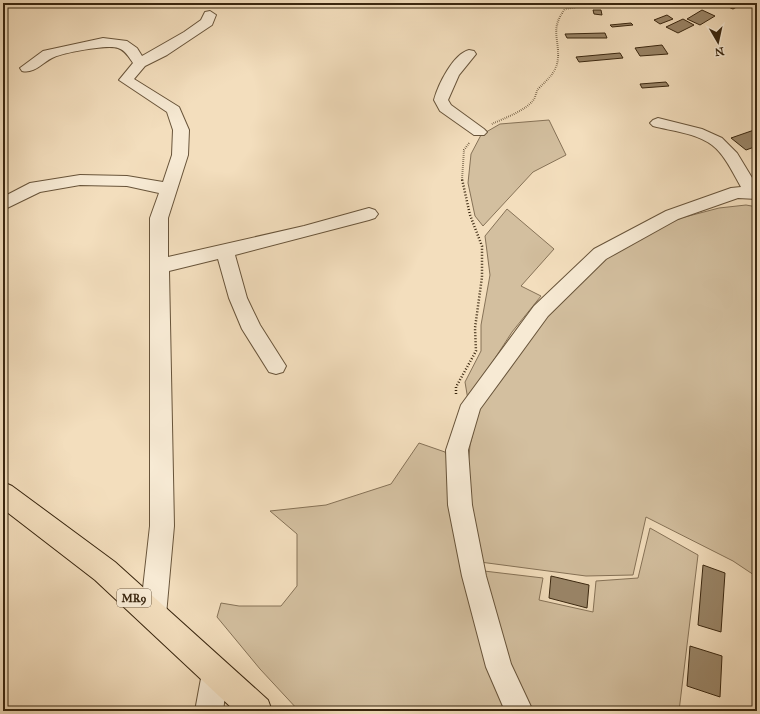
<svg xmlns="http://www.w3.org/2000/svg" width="760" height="714" viewBox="0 0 760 714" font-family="'IM FELL Great Primer',serif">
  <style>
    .green { fill: #d3bf9f; stroke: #867257 }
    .building { fill: #9a8669; stroke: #39260f }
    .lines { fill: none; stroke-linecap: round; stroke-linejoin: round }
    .minor-casing { stroke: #68543a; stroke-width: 2 }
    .major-casing { stroke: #39260f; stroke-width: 2 }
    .path-far1 { stroke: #39260f; stroke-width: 2; stroke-dasharray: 0.5 1.5; stroke-linecap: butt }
    .path { stroke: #39260f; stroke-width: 2.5; stroke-dasharray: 1 2; stroke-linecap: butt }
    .minor { fill: #f7ead4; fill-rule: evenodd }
    .major { fill: #f3debd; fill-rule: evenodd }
    .labels { text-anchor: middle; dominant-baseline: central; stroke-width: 4; stroke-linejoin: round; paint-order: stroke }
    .shield { fill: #f7ead4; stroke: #72614a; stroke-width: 1 }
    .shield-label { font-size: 11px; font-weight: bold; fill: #39260f }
  </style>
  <rect width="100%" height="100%" fill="#f3debd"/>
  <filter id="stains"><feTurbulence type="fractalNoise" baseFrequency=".005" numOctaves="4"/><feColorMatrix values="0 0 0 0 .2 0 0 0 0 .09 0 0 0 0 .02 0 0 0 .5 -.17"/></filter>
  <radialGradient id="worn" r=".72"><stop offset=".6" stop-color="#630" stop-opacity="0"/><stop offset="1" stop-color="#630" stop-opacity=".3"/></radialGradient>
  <path class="green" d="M549 120 566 155 533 172 483 226 475 216 468 183 471 154 481 135 500 124Z
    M746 205 757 207V577L733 561 646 517 633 575 586 576 480 562 466 492 470 445 480 405 529 334 606 255 681 218 719 208Z
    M507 209 554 249 521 286 541 296 512 332 468 400 465 382 481 351V325L490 275 485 236Z
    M419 443 445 452 449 460 510 711H299L260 669 217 617 221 603 239 606H281L297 586V534L270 511 326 505 391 484Z
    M650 528 698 555 679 711H529L506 661 484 571 543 578 539 600 593 612 596 581 638 578Z"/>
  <path class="building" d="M719 3H740L742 4 733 9Z
    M593 10H601L602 15 594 14Z
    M702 10 715 16 700 25 687 19Z
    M667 15 673 19 660 24 654 20Z
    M683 19 694 25 678 33 666 27Z
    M631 23 633 25 612 27 610 25Z
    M605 33 607 38H567L565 34Z
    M662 45 668 54 640 56 635 48Z
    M620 53 623 58 579 62 576 57Z
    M666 82 669 86 642 88 640 84Z
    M757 129V146L746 150 731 138Z
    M703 565 725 573 721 632 698 625Z
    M551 576 589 585 587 608 549 598Z
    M690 646 722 656 720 697 687 686Z"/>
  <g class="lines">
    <defs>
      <path id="minor" d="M210 11 216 15 212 25 167 55 145 66 134 79 179 107 189 130 188 155 168 218V257L304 226 369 208 375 210 378 214 375 218 369 220 235 255 247 298 260 325 286 366 283 372 276 374 269 372 242 329 229 298 218 259 169 271 174 526 166 615 162 624 153 628 144 624 140 615 150 526V218L159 193 127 186 80 185 40 192 3 210V197L30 183 80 175 127 176 163 182 172 155 173 130 167 112 119 80 133 63C129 57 125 50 118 48 107 44 62 53 52 58 42 63 34 74 22 71L20 68 43 51 103 38 127 41 137 48 142 56 184 32 201 20 205 12Z
        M469 50 474 51 476 54 459 75 448 100 451 105 484 129 487 132 484 135H474L440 111 434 100C438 85 453 54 469 50Z
        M658 118 702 129 722 138 737 153 757 186V199L738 198 678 219 606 259 548 316 480 409 468 450 472 505 486 576 511 664 533 711H505L486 667 462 576 448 505 446 450 461 405 534 306 594 249 666 211 731 188 741 187C733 173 725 155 712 145 696 133 672 131 653 126L650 123 653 120Z
        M215 660 224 664 228 673 223 711H195L202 673 206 664Z"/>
      <path id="major" d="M3 482 12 486 115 562 268 700 272 711H235L95 580 3 509Z"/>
    </defs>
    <use href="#minor" class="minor-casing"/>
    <use href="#major" class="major-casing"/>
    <path class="path-far1" d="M492 124C504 118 526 111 534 99 536 96 536 91 539 88 548 79 557 72 558 58 559 37 550 29 565 9L601 3
      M462 180 464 150 469 143"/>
    <path class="path" d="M456 394V387L476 351 475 328 482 277V246L470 215 462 179"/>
    <use href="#minor" class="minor"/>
    <use href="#major" class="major"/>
  </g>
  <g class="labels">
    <rect class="shield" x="117" y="589" width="34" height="18" rx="3"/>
    <g class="shield-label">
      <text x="134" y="598">MR9</text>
    </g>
  </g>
  <rect width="760" height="714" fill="none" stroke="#f3debd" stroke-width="16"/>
  <rect x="4" y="4" width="752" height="706" fill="none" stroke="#39260f" stroke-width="2"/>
  <rect x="8" y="8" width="744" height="698" fill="none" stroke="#39260f"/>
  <g transform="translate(718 42) rotate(171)" stroke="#f7ead4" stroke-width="3" paint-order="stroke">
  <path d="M0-3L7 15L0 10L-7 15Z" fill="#39260f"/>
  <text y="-6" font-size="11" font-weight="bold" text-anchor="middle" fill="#39260f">N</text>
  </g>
  <rect width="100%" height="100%" filter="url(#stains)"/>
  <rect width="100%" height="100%" fill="url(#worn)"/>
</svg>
